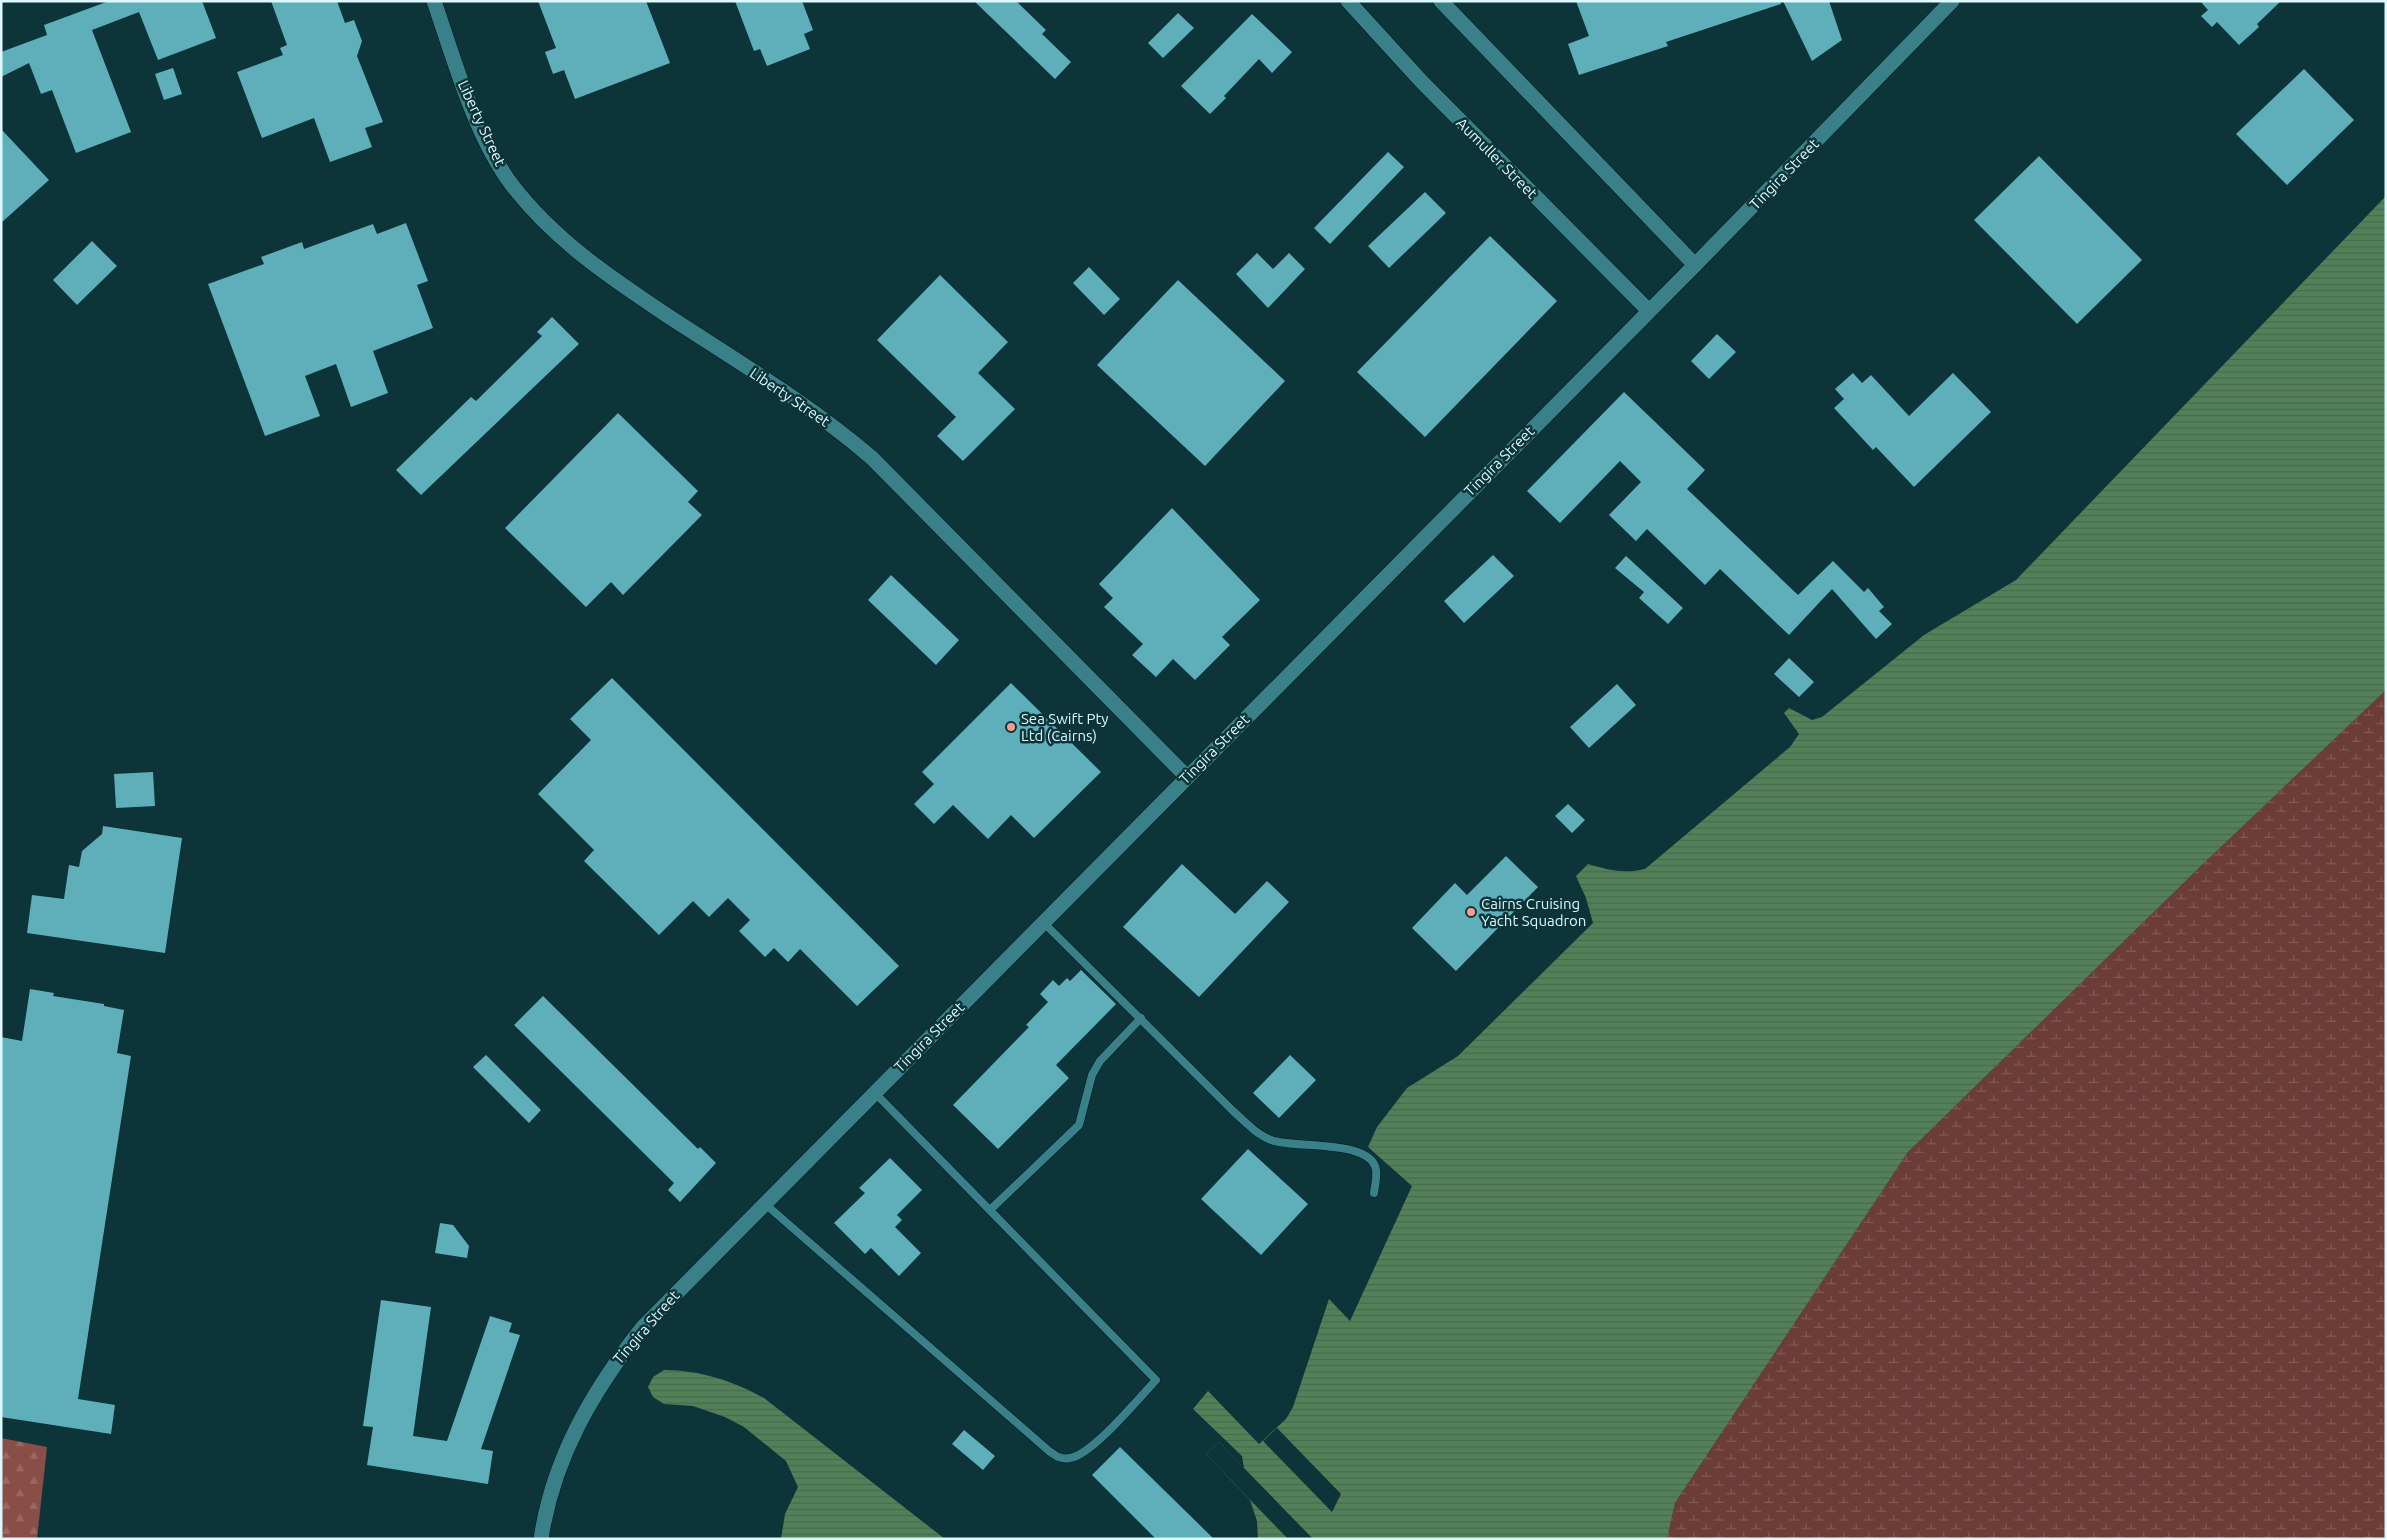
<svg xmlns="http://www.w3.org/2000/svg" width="2387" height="1540" viewBox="0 0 2387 1540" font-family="Ubuntu,sans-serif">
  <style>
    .forest { fill: url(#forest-firs) }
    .wetland { fill: url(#wetland-marsh) }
    .water { fill: url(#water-rules) }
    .pier { fill: #0d3439 }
    .building { fill: #5eafba }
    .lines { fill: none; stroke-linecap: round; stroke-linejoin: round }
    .lane-casing { stroke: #041a1d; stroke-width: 9 }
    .street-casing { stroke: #041a1d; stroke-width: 16 }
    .secondary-casing { stroke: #041a1d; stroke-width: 16 }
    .lane { stroke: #398089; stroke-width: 8 }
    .street { stroke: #398089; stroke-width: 15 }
    .secondary { stroke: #398089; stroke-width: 15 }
    .poi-dot { fill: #f59c92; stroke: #0d3439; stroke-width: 2 }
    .labels { text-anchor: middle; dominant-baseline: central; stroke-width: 5; stroke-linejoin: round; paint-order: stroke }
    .street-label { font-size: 15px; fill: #def9fd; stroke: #0d3439 }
    .poi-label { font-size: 15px; fill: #def9fd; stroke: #0d3439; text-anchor: start }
  </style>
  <defs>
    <pattern id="forest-firs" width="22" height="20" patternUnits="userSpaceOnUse" patternTransform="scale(1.25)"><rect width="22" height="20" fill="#894e48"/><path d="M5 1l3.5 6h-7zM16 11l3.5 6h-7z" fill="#996863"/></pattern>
    <pattern id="wetland-marsh" width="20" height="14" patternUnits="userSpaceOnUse" patternTransform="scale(1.25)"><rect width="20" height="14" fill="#6c3c37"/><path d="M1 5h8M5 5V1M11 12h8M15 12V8" fill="none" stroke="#815955"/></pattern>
    <pattern id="water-rules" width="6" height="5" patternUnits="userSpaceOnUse" patternTransform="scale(1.25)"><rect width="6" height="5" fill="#538157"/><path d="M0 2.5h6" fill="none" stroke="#4b6652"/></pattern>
  </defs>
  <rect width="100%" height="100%" fill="#0d3439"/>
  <path class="forest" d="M1 1438 47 1447 37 1539H1Z"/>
  <path class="wetland" d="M2386 690V1539H1667L1675 1503 1908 1152 2204 863Z"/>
  <path class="water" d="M2386 196V690L2204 863 1908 1152 1675 1503 1667 1539H1258L1257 1521 1250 1500 1206 1454 1219 1442 1244 1468 1242 1456 1193 1409 1208 1391 1259 1444 1286 1419 1293 1407 1329 1299 1350 1321 1412 1186 1368 1147 1377 1127 1407 1088 1458 1056 1593 923 1586 898 1576 876 1588 864C1608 870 1624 874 1645 869L1790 747 1799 734 1784 713 1789 708 1812 720 1822 717 1924 635 2016 580Z
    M664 1370C700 1370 733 1381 764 1398L945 1539H781L785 1514 798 1487 786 1461 744 1427 725 1417 693 1406 664 1404 653 1397 648 1387 653 1377Z"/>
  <path class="pier" d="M1277 1428 1341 1494 1332 1512 1263 1441Z
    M1219 1442 1245 1469 1313 1539H1288L1206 1454Z"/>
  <path class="building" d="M109 1H202L216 38 158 60 139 12 92 30 131 132 76 153 52 90 41 94 29 63 1 77V52L47 35 44 25Z
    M271 1H337L345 23 354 20 362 41 357 56 383 122 365 128 372 147 330 162 314 118 262 138 237 72 283 55 280 48 287 45Z
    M538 1H646L670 63 575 99 564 70 553 74 545 52 556 48Z
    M735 1H802L813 30 804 34 810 49 767 66 760 49 754 51Z
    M974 1H1016L1046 30 1042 34 1071 62 1055 79Z
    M1576 1H1780L1781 4 1666 42 1668 46 1579 75 1568 44 1589 36Z
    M1783 1H1829L1842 40 1812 61Z
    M2200 1H2281L2257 24 2259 27 2239 45 2217 22 2212 27 2201 16 2208 10Z
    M1178 13 1194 28 1163 58 1148 43Z
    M1252 14 1292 52 1272 73 1259 59 1224 96 1226 98 1210 114 1181 86Z
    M173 68 182 94 164 100 155 74Z
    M2304 69 2354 120 2287 185 2236 134Z
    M1 129 49 180 1 223Z
    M1388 152 1404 167 1330 244 1314 228Z
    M2039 156 2142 260 2077 324 1974 220Z
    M1425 192 1446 213 1389 268 1368 246Z
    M406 223 428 281 417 285 433 328 373 351 388 393 351 407 336 364 305 376 320 416 265 436 208 284 264 264 261 257 302 242 304 249 373 224 377 234Z
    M1490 236 1557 301 1425 437 1357 372Z
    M92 241 117 266 77 305 53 280Z
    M1257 253 1273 269 1289 253 1305 269 1268 308 1236 274Z
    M1089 267 1120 299 1104 315 1073 283Z
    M940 275 1008 342 978 373 1015 409 963 461 937 436 956 417 877 340Z
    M1178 280 1285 381 1205 466 1097 365Z
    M552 317 579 344 421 495 396 470 471 397 476 401 542 336 537 332Z
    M1717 334 1736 352 1709 379 1691 361Z
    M1853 373 1862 383 1871 375 1909 416 1953 373 1991 412 1914 487 1876 447 1873 450 1834 408 1844 399 1835 389Z
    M1624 392 1705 470 1687 489 1798 595 1833 561 1864 592 1868 588 1884 607 1879 611 1892 624 1876 639 1832 589 1789 635 1720 569 1705 585 1647 529 1636 541 1609 515 1641 482 1620 461 1560 523 1527 491Z
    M618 413 698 491 688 502 702 515 623 595 611 582 586 607 505 528Z
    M1172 508 1260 600 1222 637 1230 645 1195 680 1173 659 1156 677 1132 655 1143 644 1104 607 1113 598 1099 584Z
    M1493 555 1514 576 1464 623 1444 601Z
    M1626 556 1683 608 1668 624 1639 598 1644 592 1615 568Z
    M891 575 959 640 936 665 868 600Z
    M1789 658 1814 682 1799 697 1774 674Z
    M612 678 899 966 857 1006 800 949 788 962 774 948 765 957 739 931 750 920 728 898 709 917 693 901 659 935 584 861 594 850 538 794 591 740 570 719Z
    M1011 683 1101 772 1034 838 1011 815 988 839 953 805 934 824 914 804 934 784 922 772Z
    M1617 684 1636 705 1589 748 1570 727Z
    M153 772 155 806 116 808 114 774Z
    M1568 804 1585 820 1572 833 1555 816Z
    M103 826 182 838 165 953 27 933 32 895 64 899 69 865 79 867 82 851 102 834Z
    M1506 856 1538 887 1456 971 1412 928 1455 883 1467 895Z
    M1182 864 1235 914 1267 881 1289 902 1199 997 1123 927Z
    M1081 970 1116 1004 1056 1065 1069 1078 998 1149 953 1105 1029 1027 1026 1025 1048 1002 1040 994 1053 980 1059 986 1067 978 1070 981Z
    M30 989 54 993 53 996 104 1004V1006L124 1010 117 1053 131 1056 78 1399 115 1405 111 1434 1 1417V1037L22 1041Z
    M543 996 698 1149 700 1147 716 1163 680 1202 668 1190 674 1183 514 1025Z
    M486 1055 541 1110 529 1123 473 1067Z
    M1290 1055 1316 1080 1279 1118 1253 1093Z
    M1248 1149 1308 1204 1261 1255 1201 1199Z
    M890 1158 922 1190 897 1215 902 1220 895 1227 921 1253 899 1276 871 1248 865 1254 834 1223 865 1193 859 1188Z
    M440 1223 453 1225 469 1246 467 1258 435 1253Z
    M381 1300 431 1307 413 1436 447 1441 490 1316 512 1323 509 1332 520 1335 481 1449 493 1451 488 1484 367 1465 373 1427 363 1426Z
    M964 1430 995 1456 983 1470 952 1444Z
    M1120 1447 1214 1539H1156L1092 1475Z"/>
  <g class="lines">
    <defs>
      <path id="lane" d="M1043 922 1232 1110C1244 1121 1256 1134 1271 1140 1295 1149 1372 1139 1376 1170 1377 1178 1375 1186 1374 1193
        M764 1203 1049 1451C1056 1456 1061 1460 1070 1458 1092 1455 1139 1398 1156 1380L874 1092
        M990 1210 1079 1125 1092 1075 1100 1061 1141 1018"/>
      <path id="street" d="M434 1C454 59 475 136 512 185 554 240 611 278 668 316 737 361 809 404 872 458L1187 777
        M541 1539C553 1458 593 1390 643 1327L1695 265 1952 1"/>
      <path id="secondary" d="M1348 1 1422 82 1649 311
        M1441 1 1695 265"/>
    </defs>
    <use href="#lane" class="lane-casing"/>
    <use href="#street" class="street-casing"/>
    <use href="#secondary" class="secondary-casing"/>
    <use href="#lane" class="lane"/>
    <use href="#street" class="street"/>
    <use href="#secondary" class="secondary"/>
  </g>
  <g class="poi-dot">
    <circle cx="1011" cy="727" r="5"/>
    <circle cx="1471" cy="912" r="5"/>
  </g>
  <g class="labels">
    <g class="street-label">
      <text transform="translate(482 123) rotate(65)">Liberty Street</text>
      <text transform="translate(1497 158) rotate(45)">Aumuller Street</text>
      <text transform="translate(1784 174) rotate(-46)">Tingira Street</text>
      <text transform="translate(790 397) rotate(34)">Liberty Street</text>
      <text transform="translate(1499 461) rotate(-45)">Tingira Street</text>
      <text transform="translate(1214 749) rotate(-45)">Tingira Street</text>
      <text transform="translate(929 1037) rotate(-45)">Tingira Street</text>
      <text transform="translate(646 1327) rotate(-49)">Tingira Street</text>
    </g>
    <g class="poi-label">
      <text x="1021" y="718">Sea Swift Pty<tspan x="1021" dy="17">Ltd (Cairns)</tspan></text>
      <text x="1481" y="903">Cairns Cruising<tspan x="1481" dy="17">Yacht Squadron</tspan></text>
    </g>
  </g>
  <rect width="2387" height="1540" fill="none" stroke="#def9fd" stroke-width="5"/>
</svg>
